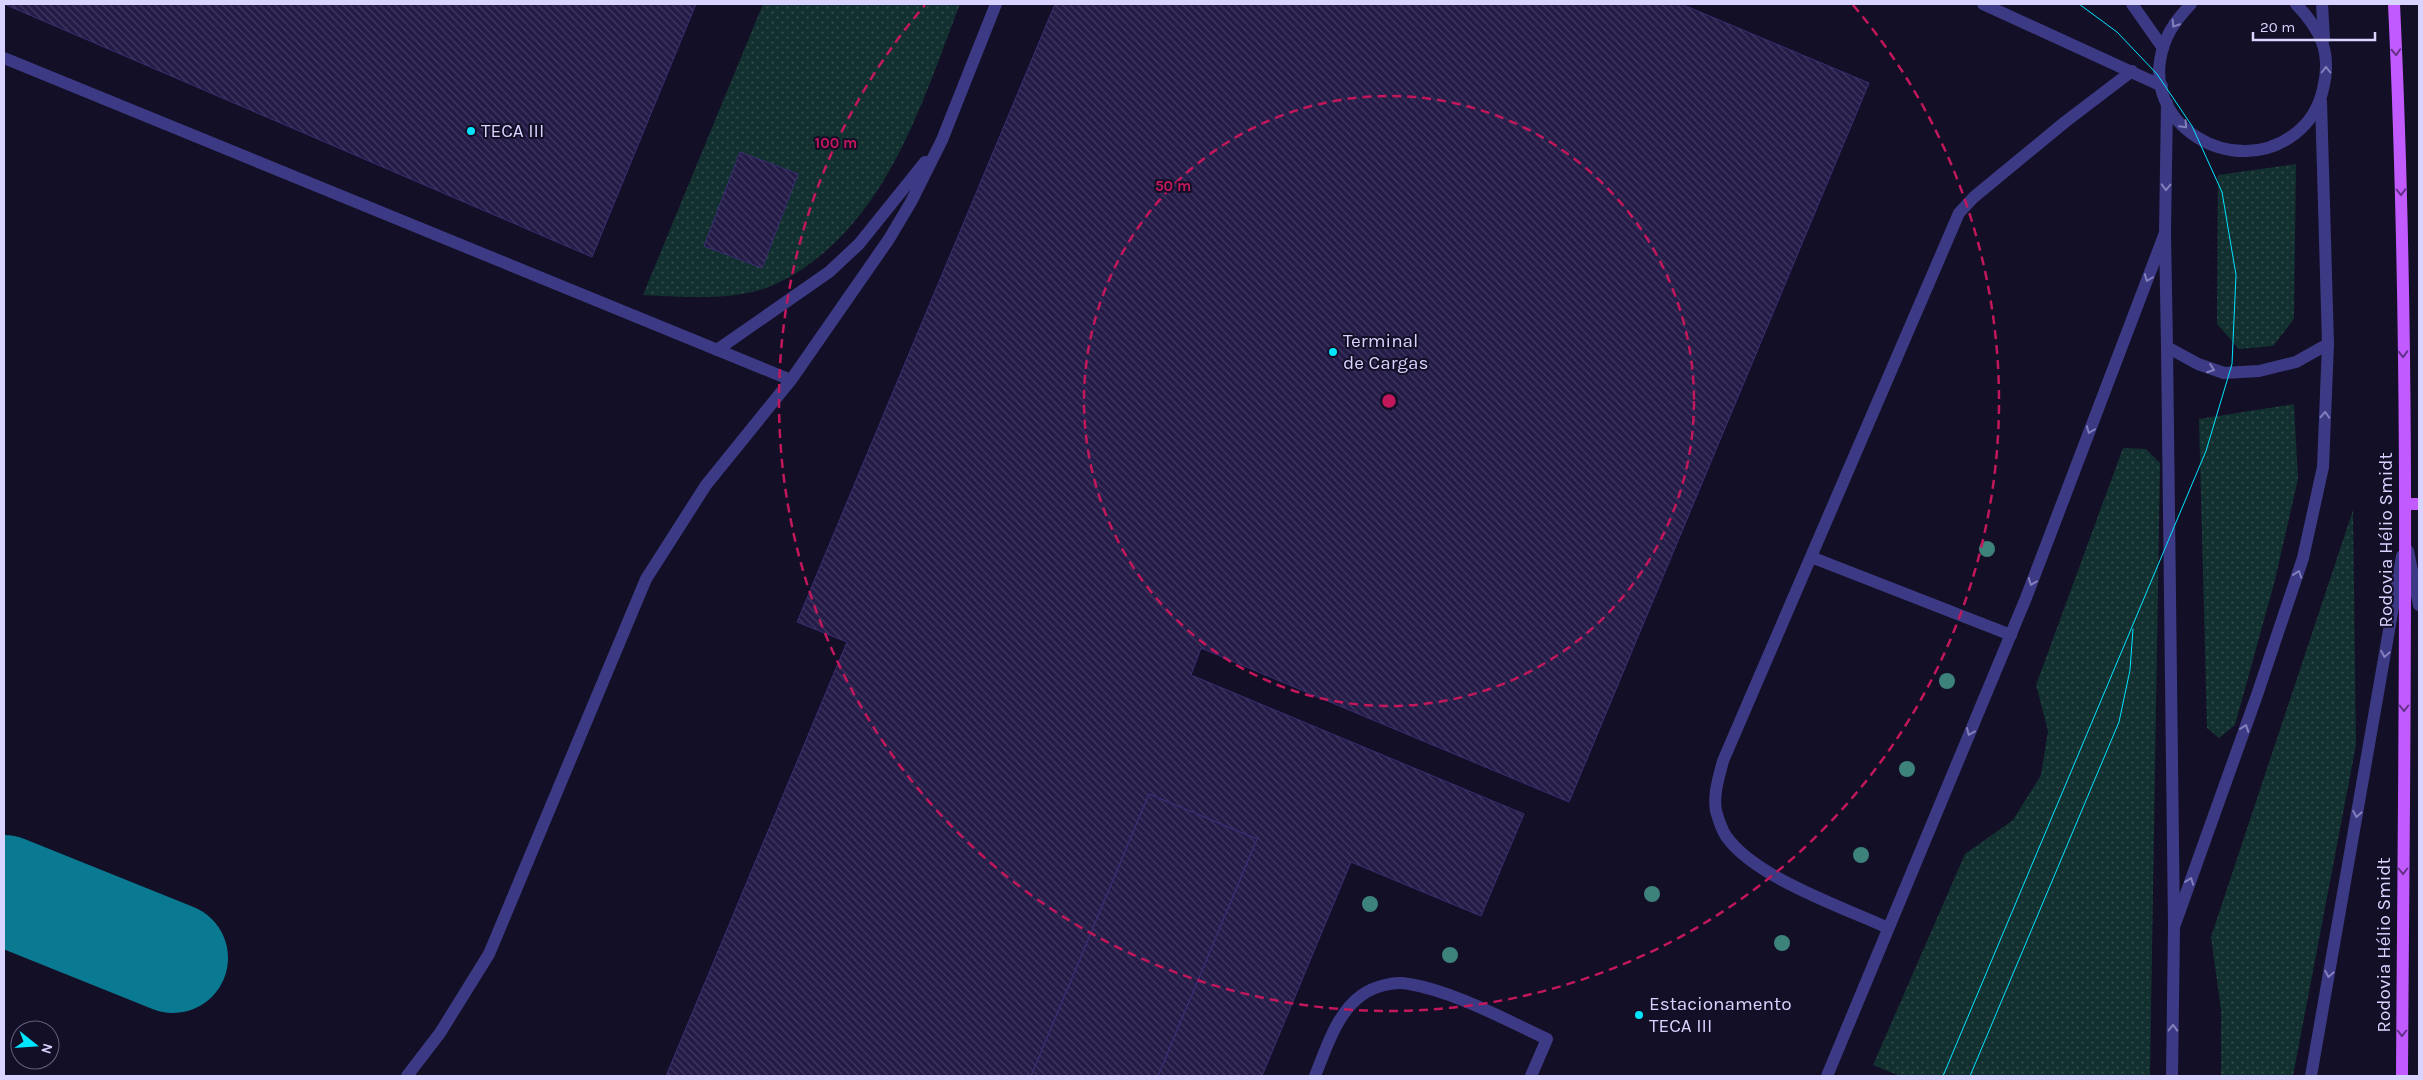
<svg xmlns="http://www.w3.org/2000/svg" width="2423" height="1080" viewBox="0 0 2423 1080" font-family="Karla,sans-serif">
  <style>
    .grass { fill: url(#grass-dots); fill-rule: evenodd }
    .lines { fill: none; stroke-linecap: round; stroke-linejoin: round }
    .taxiway { stroke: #0a7a92; stroke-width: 110 }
    .building { fill: url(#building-back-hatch); stroke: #3b2d73 }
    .service { stroke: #3d3a85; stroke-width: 12 }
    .minor { stroke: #3d3a85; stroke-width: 12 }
    .primary { stroke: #c25bff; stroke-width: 12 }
    .tram { stroke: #00e5ff; stroke-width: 1 }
    .tree { fill: #3d827b }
    .oneway { stroke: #837fbc }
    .oneway2 { stroke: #623188 }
    .ring { fill: none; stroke: #c2185b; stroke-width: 2.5; stroke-dasharray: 9 6 }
    .poi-dot { fill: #00e5ff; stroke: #130f26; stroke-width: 2 }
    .labels { text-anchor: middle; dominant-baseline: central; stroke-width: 4; stroke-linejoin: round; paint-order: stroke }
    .poi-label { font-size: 19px; fill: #d9d4ff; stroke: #130f26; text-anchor: start }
    .street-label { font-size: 19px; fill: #d9d4ff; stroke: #130f26 }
    .centre { fill: #c2185b; stroke: #130f26; stroke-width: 2.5 }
    .ring-label { font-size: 15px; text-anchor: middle; font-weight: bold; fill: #c2185b; stroke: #130f26; stroke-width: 4; stroke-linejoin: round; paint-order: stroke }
  </style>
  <defs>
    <pattern id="grass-dots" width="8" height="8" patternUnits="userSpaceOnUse" patternTransform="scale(1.25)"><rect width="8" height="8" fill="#12302f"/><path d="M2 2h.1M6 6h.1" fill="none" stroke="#344d4e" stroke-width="1.8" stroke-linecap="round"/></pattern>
    <pattern id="building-back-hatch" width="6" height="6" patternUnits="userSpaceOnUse" patternTransform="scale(1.25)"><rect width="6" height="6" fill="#241b47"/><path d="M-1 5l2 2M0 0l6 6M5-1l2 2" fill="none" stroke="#433b63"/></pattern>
  </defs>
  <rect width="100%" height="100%" fill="#130f26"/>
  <path class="grass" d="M763 4H960C921 106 884 231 778 283 739 302 685 297 643 295ZM740 152 798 174 762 268 705 246Z
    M2296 164 2294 319 2273 346 2239 349 2217 324 2218 175Z
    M2294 404 2298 479 2275 580 2235 725 2219 738 2207 728 2199 419Z
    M2123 448 2146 449 2160 463 2150 1076H1900L1873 1065 1965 854 2013 820 2041 775 2048 731 2036 685Z
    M2353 510 2356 745 2293 1076H2221V1010L2211 937Z"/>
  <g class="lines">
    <path class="taxiway" d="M4 890 173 958"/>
  </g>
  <path class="building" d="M4 4H696L592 257Z
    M1055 4H1681L1869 83 1569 802 1201 648 1191 675 1524 814 1481 916 1351 862 1262 1076H1158L1257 839 1149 794 1031 1076H666L847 642 797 622Z
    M740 152 798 174 762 268 704 246Z
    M1149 794 1257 839 1158 1076H1031Z"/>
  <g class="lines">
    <path class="service" d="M1983 4 2162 86
      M2132 4 2163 48
      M4 58 791 380
      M2167 347 2174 927
      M717 350 829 272 859 244 925 162
      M2408 551 2419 605
      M1811 557 2011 635
      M1888 928C1842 907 1754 877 1726 836 1722 830 1718 818 1716 811 1713 794 1719 777 1723 761L1959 213 1974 197 2065 122 2132 71
      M407 1076 440 1033 489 954 646 579 706 485 791 380 889 239 911 202 942 140 996 4
      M1315 1076C1326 1049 1337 1012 1362 995 1374 986 1395 981 1409 984 1453 991 1506 1020 1547 1039L1531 1076"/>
    <path class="minor" d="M2191 4C2179 17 2168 30 2163 48 2139 124 2234 182 2296 133 2310 122 2319 107 2323 89 2332 53 2321 30 2296 4
      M2322 4 2324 39
      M2167 103 2165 233 2167 347 2198 364 2224 373 2259 371 2296 362 2328 344
      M1827 1076 2026 598 2165 233
      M2172 1076 2174 927 2257 695 2303 558 2323 467 2328 344 2321 101
      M2311 1076 2402 556"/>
    <path class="primary" d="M2394 4C2411 361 2404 719 2402 1076
      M2405 504H2419"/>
    <path class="tram" d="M1943 1076 2206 451 2232 364 2236 275 2222 192 2192 126 2157 74 2117 32 2079 4
      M1970 1076 2119 722 2130 670 2133 629"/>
  </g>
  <g class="tree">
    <circle cx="1987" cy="549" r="8"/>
    <circle cx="1947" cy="681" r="8"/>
    <circle cx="1907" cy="769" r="8"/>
    <circle cx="1861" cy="855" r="8"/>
    <circle cx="1652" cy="894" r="8"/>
    <circle cx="1370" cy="904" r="8"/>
    <circle cx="1782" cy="943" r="8"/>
    <circle cx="1450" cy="955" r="8"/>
  </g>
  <defs><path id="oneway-chevron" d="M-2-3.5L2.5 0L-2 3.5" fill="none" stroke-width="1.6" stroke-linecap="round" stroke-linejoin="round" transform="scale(1.25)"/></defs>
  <g class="oneway">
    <use href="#oneway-chevron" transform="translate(2175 24) rotate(122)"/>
    <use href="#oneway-chevron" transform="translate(2326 70) rotate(-90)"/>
    <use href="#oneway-chevron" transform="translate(2184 125) rotate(47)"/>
    <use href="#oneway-chevron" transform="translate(2166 187) rotate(91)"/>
    <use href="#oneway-chevron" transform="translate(2148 278) rotate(111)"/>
    <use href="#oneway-chevron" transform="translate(2211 369) rotate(20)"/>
    <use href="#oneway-chevron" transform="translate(2325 415) rotate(-87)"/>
    <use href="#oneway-chevron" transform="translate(2090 430) rotate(111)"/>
    <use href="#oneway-chevron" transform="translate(2298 574) rotate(-71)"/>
    <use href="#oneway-chevron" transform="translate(2032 582) rotate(111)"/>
    <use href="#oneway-chevron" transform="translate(2385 654) rotate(100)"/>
    <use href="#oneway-chevron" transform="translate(2245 728) rotate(-70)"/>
    <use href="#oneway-chevron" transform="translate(1970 732) rotate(113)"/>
    <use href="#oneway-chevron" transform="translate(2357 814) rotate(100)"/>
    <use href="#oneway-chevron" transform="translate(2190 881) rotate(-70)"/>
    <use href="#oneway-chevron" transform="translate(2329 974) rotate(100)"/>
    <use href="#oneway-chevron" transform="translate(2173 1028) rotate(-89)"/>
  </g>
  <g class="oneway2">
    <use href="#oneway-chevron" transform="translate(2396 52) rotate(87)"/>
    <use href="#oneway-chevron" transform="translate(2401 192) rotate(89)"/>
    <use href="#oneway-chevron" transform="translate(2403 354) rotate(89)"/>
    <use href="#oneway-chevron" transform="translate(2404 708) rotate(90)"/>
    <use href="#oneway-chevron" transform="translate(2403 871) rotate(90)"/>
    <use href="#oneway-chevron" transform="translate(2402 1033) rotate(90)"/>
  </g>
  <g class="ring">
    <circle cx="1389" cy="401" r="305"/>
    <path d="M1853 5A610 610 0 1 1 925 5"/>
  </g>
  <g class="poi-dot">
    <circle cx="471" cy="131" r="5"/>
    <circle cx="1333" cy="352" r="5"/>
    <circle cx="1639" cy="1015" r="5"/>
  </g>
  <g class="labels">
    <g class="poi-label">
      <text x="481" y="131">TECA III</text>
      <text x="1343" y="341">Terminal<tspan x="1343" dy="22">de Cargas</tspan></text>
      <text x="1649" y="1004">Estacionamento<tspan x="1649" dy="22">TECA III</tspan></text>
    </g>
    <g class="street-label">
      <text transform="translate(2386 540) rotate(-90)">Rodovia Hélio Smidt</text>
      <text transform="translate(2384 945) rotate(-90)">Rodovia Hélio Smidt</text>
    </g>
  </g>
  <circle cx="1389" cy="401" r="8" class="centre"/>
  <g class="ring-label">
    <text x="836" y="148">100 m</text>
    <text x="1173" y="191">50 m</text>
  </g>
  <rect width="2423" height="1080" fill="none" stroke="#d9d4ff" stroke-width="10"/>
  <g transform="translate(35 1045) rotate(107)"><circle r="24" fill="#130f26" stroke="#625e7d"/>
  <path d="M0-4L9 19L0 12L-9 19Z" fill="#00e5ff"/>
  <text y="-8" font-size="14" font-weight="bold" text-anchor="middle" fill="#d9d4ff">N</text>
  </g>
  <path d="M2253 32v8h122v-8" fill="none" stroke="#d9d4ff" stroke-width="2.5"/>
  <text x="2260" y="32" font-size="15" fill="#d9d4ff" stroke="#130f26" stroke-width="4" paint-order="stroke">20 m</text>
</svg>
